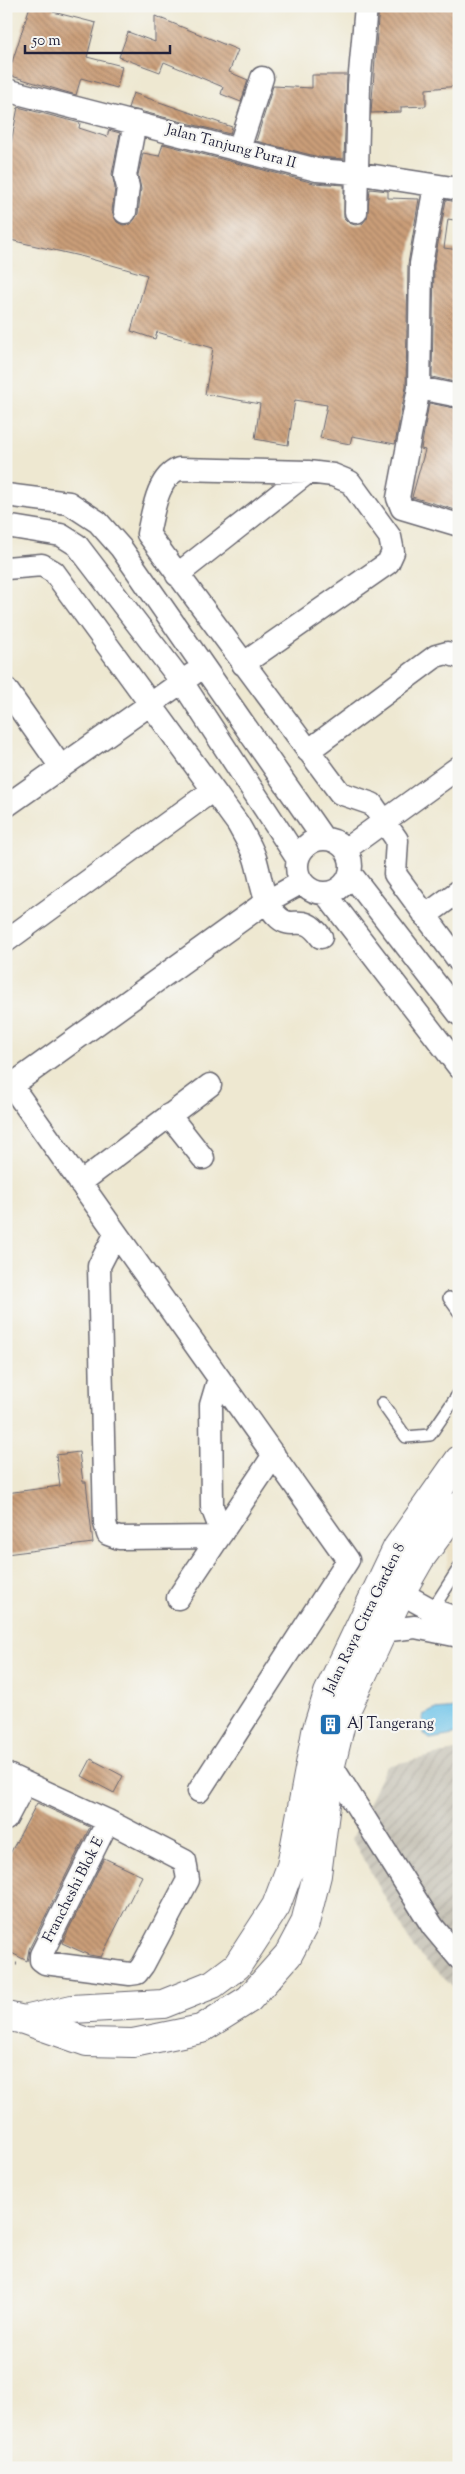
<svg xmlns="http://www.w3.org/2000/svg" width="465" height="2474" viewBox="0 0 465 2474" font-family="'Sorts Mill Goudy',serif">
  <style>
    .built { fill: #e7daba }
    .industrial { fill: url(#industrial-furrows) }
    .water { fill: #6cc3e9; stroke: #477292 }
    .building { fill: url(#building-back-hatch) }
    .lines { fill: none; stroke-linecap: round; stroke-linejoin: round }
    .lane-casing { stroke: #696770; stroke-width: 14 }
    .street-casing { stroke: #696770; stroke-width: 25 }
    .secondary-casing { stroke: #696770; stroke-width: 30 }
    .path { stroke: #696770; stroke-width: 3; stroke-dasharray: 1 4; stroke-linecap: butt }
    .lane { stroke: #fff; stroke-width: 11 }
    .street { stroke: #fff; stroke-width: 22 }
    .secondary { stroke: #fff; stroke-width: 28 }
    .labels { text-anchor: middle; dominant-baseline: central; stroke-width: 4.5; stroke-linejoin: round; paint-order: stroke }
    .street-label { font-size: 15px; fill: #22223b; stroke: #f6f6f2 }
    .poi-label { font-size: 15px; fill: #22223b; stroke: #f6f6f2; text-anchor: start }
  </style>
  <defs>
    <pattern id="industrial-furrows" width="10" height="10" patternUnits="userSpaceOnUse" patternTransform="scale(1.25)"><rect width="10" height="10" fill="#c8c4b8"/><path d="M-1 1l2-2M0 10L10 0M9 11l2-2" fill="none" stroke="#aca89f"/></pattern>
    <pattern id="building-back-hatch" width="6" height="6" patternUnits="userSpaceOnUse" patternTransform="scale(1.25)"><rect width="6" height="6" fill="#ca9e78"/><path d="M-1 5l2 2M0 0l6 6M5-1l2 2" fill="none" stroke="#a48064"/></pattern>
  </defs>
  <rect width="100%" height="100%" fill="#f6f6f2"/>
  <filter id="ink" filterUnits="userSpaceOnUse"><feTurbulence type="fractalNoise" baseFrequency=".02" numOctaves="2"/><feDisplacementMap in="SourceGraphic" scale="10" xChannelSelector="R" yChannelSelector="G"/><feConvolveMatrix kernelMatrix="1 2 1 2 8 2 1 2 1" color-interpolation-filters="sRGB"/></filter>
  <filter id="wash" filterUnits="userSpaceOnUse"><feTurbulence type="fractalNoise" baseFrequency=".0096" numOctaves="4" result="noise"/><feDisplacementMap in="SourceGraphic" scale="20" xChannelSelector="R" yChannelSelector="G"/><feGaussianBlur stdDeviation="1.12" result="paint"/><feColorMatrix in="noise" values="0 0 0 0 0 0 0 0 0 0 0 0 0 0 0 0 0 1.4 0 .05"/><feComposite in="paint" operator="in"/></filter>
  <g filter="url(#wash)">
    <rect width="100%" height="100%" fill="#eee8d1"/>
    <path class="built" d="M459 1524V1585L447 1571V1538Z"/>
    <path class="industrial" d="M459 1750V1993L414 1949 352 1839 386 1766Z"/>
    <path class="water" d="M459 1708V1734L430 1739 423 1733V1715L434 1710Z"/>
    <g id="blocks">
      <path class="building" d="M30 6H55L53 12 96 23 87 57 122 66 117 88 81 78 76 95 8 75Z
        M379 6H459V86L426 89V106L401 107V112L371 113Z
        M155 16 238 50 229 72 248 80 241 102 221 94 223 87 164 62 160 72 119 57 128 32 155 42Z
        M312 75H347L344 159 319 157 256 141 273 86 312 88Z
        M133 93 232 127 230 134 128 108Z
        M18 107 80 123 79 128 107 137 109 130 120 133 112 174 115 188 112 211 117 222 123 225 131 224 138 214 141 189 138 175 143 153 159 156 163 144 314 183 344 185V218L349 223 355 225 362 224 367 218 370 189 388 191V198L419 199 408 264 406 387 395 444 352 436 350 444 320 438 327 405 295 400 288 445 255 439 260 404 205 394 213 348 157 332 155 339 131 331 147 275 84 257 6 239V168Z
        M446 200 457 202 454 220 448 219 444 248 459 250V383L432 377 434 265Z
        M429 403 459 409V511L412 497 425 450 421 449Z
        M79 1452 83 1482H86L93 1543 6 1554V1493L60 1486 56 1455Z
        M91 1759 123 1776 114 1793 82 1776Z
        M37 1803 90 1827 29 1949 27 1961 6 1950V1861Z
        M104 1858 142 1876 101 1957 89 1955 62 1943Z"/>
    </g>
  </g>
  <g filter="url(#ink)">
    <use href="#blocks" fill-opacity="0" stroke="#696770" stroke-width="1"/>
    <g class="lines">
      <defs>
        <path id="lane" d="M449 1298 459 1312
          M382 1403 406 1437 430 1435 459 1393
          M432 1610 459 1568"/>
        <path id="street" d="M6 90 317 170 355 173 459 189
          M239 149 262 78
          M435 186 421 264 419 388 398 498 402 508 459 525
          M125 212 128 187 125 176 135 122
          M356 212 359 85 366 6
          M419 388 459 396
          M308 472 179 469C157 477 153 513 148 534L340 793 372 804 397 840 395 874 459 961
          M6 495 69 503 98 522 121 548 323 838
          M6 526 61 535 77 545 182 682 297 858
          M6 568 42 565 54 572 238 824C244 835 251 846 255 858 262 879 261 902 279 918 294 931 302 911 321 937
          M177 575 308 472 333 475 350 482 390 537 393 552 388 563 243 664
          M6 689 61 767
          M308 751 436 656 447 653 459 657
          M6 806 193 674
          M297 866a27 27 0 1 1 54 0a27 27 0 1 1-54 0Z
          M346 849 459 767
          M350 873 459 1014
          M325 893 459 1067
          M425 916 459 891
          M6 941 213 790
          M6 1078 348 1560 199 1791
          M12 1085 266 902 302 882
          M169 1115 203 1158
          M80 1183 210 1085
          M116 1233 99 1266 105 1523 108 1534 119 1538 219 1537
          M219 1378 211 1405 212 1507 222 1533
          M385 1584 432 1610 459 1619
          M178 1598 274 1455
          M381 1631 415 1627 459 1636
          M324 1761 331 1765 433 1927 459 1958
          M6 1774 108 1821 185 1861 188 1880 143 1965 137 1973 130 1974 45 1963 41 1960V1955L108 1821
          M6 1819 25 1783"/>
        <path id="secondary" d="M6 2016 24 2020 87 2042 133 2043 201 2029 249 1999 288 1955 305 1923 317 1875 331 1765 342 1719 400 1594 420 1559 459 1506
          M24 2020 72 2009 163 2004 213 1984 237 1966 276 1906 291 1866 316 1732 328 1693 397 1548 459 1460"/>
      </defs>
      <use href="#lane" class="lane-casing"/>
      <use href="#street" class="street-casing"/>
      <use href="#secondary" class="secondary-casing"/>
      <path class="path" d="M6 1964H21"/>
      <use href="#lane" class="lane"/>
      <use href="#street" class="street"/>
      <use href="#secondary" class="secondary"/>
    </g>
  </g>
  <defs>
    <symbol id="building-square" viewBox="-11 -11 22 22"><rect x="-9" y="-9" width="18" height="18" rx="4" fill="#1f6fb2" stroke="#f6f6f2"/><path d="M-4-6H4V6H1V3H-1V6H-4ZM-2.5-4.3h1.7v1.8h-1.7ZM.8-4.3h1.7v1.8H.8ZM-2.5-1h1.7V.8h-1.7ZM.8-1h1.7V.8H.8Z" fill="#fff"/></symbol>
  </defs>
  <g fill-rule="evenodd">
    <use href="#building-square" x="318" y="1712" width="25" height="25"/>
  </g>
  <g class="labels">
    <g class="street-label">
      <text transform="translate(231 147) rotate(15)">Jalan Tanjung Pura II</text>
      <text transform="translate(365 1619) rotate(-64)">Jalan Raya Citra Garden 8</text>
      <text transform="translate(74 1890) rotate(-63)">Francheshi Blok E</text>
    </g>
    <g class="poi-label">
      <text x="347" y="1724">AJ Tangerang</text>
    </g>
  </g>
  <rect width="465" height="2474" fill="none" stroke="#f6f6f2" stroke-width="25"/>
  <path d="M25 45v8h145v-8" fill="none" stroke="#22223b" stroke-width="2.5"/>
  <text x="32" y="45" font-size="15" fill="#22223b" stroke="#f6f6f2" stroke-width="4" paint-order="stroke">50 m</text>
</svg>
